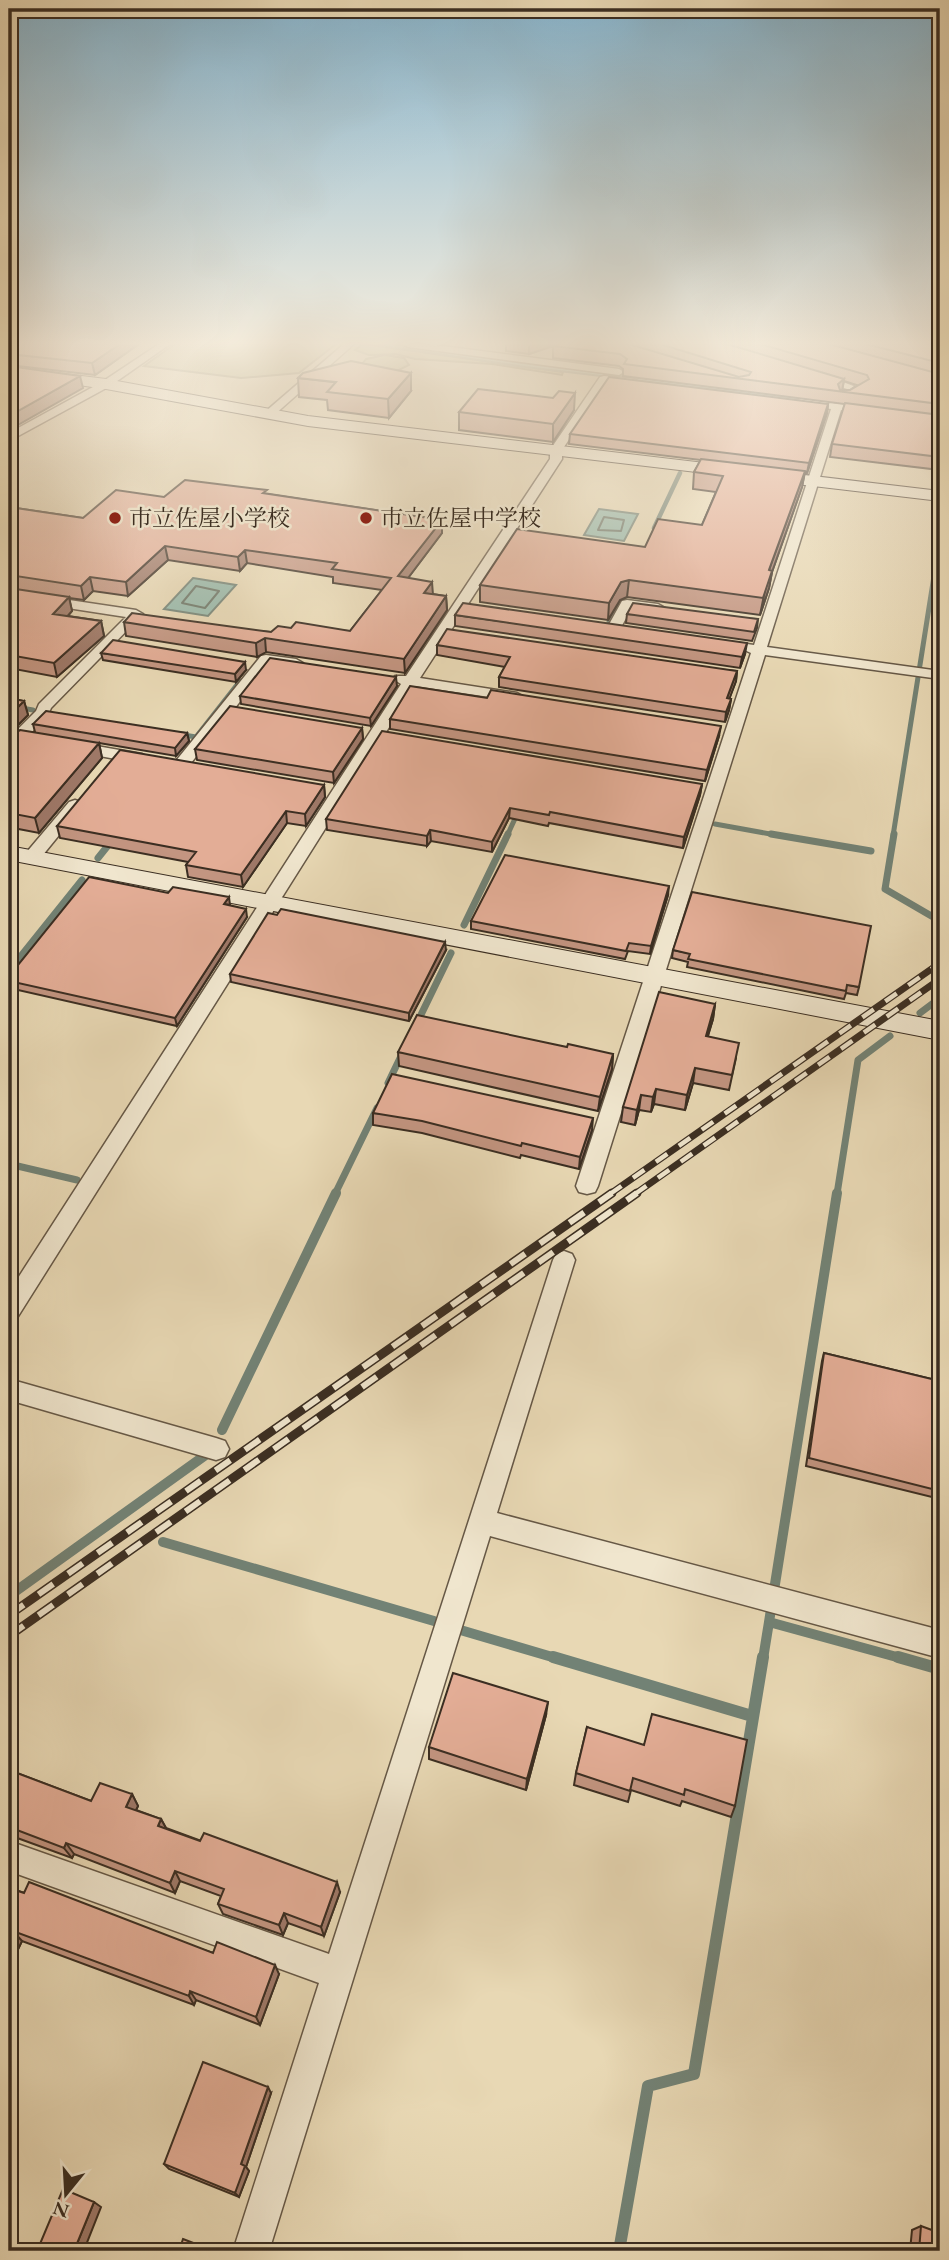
<svg xmlns="http://www.w3.org/2000/svg" width="949" height="2260" viewBox="0 0 949 2260" font-family="'EB Garamond','Noto Serif JP',serif">
  <style>
    .green { fill: #bdbc88; stroke: #7c7555; stroke-width: 2 }
    .water { fill: #97baac; stroke: #728275; stroke-width: 2 }
    .lines { fill: none; stroke-linecap: round; stroke-linejoin: round }
    .shore { stroke: #697467; stroke-width: 2 }
    .stream-far4 { stroke: #728275; stroke-width: 4.5 }
    .stream-far3 { stroke: #728275; stroke-width: 5 }
    .stream-far2 { stroke: #728275; stroke-width: 7 }
    .stream-far1 { stroke: #728275; stroke-width: 10 }
    .stream { stroke: #728275; stroke-width: 12 }
    .street-casing { stroke: #665846; stroke-width: 3 }
    .secondary-casing { stroke: #3b2e22; stroke-width: 2 }
    .street { fill: #f0e6ce; fill-rule: evenodd }
    .secondary { fill: #f0e6ce; fill-rule: evenodd }
    .rail-far1-casing { stroke: #3b2e22; stroke-width: 7 }
    .rail-casing { stroke: #3b2e22; stroke-width: 9 }
    .rail-far1 { stroke: #f0e6ce; stroke-width: 4.5; stroke-dasharray: 14; stroke-linecap: butt }
    .rail { stroke: #f0e6ce; stroke-width: 6; stroke-dasharray: 18; stroke-linecap: butt }
    .wall { fill: #c39581; stroke: #3b2e22; stroke-width: 2; fill-rule: evenodd }
    .shaded-wall { fill: #9f7969; stroke: #3b2e22; stroke-width: 2 }
    .building { fill: #e3ad96; stroke: #3b2e22; stroke-width: 2 }
    .poi-dot { fill: #8f2418; stroke: #f0e6ce; stroke-width: 2.5 }
    .labels { text-anchor: middle; dominant-baseline: central; stroke-width: 5; stroke-linejoin: round; paint-order: stroke }
    .far-poi-label { font-size: 23px; fill: #3b2e22; stroke: #f0e6ce; text-anchor: start }
  </style>
  <rect width="100%" height="100%" fill="#e8d8b4"/>
  <filter id="stains"><feTurbulence type="fractalNoise" baseFrequency=".00286" numOctaves="4"/><feColorMatrix values="0 0 0 0 .2 0 0 0 0 .09 0 0 0 0 .02 0 0 0 .5 -.17"/></filter>
  <radialGradient id="worn" r=".72"><stop offset=".6" stop-color="#630" stop-opacity="0"/><stop offset="1" stop-color="#630" stop-opacity=".3"/></radialGradient>
  <path class="green" d="M175 344H336L299 373 241 378 144 366Z
    M363 344 563 372 562 375 492 364 415 359 396 354 369 355 355 350Z
    M385 355 404 358 409 365 397 371 362 364 366 359Z"/>
  <path class="water" d="M371 344H392L538 365 850 403 864 407 525 367Z
    M599 509 638 514 624 541 584 535Z
    M193 578 236 585 208 616 164 609Z"/>
  <g class="lines">
    <path class="shore" d="M604 517 624 520 621 531 598 530Z
      M196 586 219 591 205 608 182 603Z"/>
    <path class="stream-far4" d="M654 528 680 473
      M936 558 940 535"/>
    <path class="stream-far3" d="M609 622 624 590
      M9 706 33 710
      M178 734 196 737 240 681
      M715 824 781 836
      M507 836 519 810
      M893 836 937 557"/>
    <path class="stream-far2" d="M771 834 871 851
      M894 834 885 889 940 921
      M98 858 114 838
      M464 925 508 834
      M9 971 82 880
      M920 1013 940 998
      M417 1023 451 953
      M388 1083 402 1054
      M9 1164 77 1180
      M335 1194 377 1108
      M837 1194 858 1060 890 1036"/>
    <path class="stream-far1" d="M837 1193 769 1622 904 1659
      M222 1430 336 1193
      M163 1542 434 1621
      M9 1596 207 1454
      M457 1629 559 1659
      M763 1659 769 1622"/>
    <path class="stream" d="M553 1657 752 1716
      M898 1657 940 1669
      M619 2251 648 2086 694 2074 763 1657"/>
    <defs>
      <path id="street" d="M159 344H170L110 386 9 441V433L102 382Z
        M344 344H354L273 416H265V412Z
        M403 344H427L619 369 624 372 619 375 408 347Z
        M811 373H819L864 390 846 400H838V396L850 390 811 377Z
        M604 376 634 379 639 382 634 385 607 382 562 450V459L420 678 517 693 524 697 517 701 415 686 17 1318 9 1321V1292L401 684 393 679 395 676H406L550 459V450L600 377Z
        M802 399 871 408 877 411 871 414 841 410 767 647 940 671V679L765 655 598 1186 595 1192 587 1194 579 1192 576 1186 751 653 740 648 747 644 754 645 831 409 798 404V400Z
        M9 591 136 610 143 614 51 708 48 715 15 750 9 752V738L36 711 39 704 126 617 9 599Z
        M627 600 658 604 665 608 658 612 631 609 619 631H609L607 628 622 601Z
        M266 655 296 659 303 663 296 667 270 664 187 768H175L173 765 175 762 261 656Z
        M74 742 142 754 150 759 142 764 68 750 66 747 68 744Z
        M75 800 81 802 83 805 81 808 38 861H26L23 857 26 853 69 802Z
        M564 1251 572 1254 575 1260 497 1513 940 1630V1658L490 1536 269 2251H233L319 1983 9 1871V1841L329 1954 553 1260 556 1254Z
        M9 1379 216 1438 225 1441 229 1449 225 1457 216 1460 9 1400Z"/>
      <path id="secondary" d="M9 367 106 379 308 416 940 491V501L308 426 106 389 9 375Z
        M9 846 940 1021V1040L9 860Z"/>
    </defs>
    <use href="#street" class="street-casing"/>
    <use href="#secondary" class="secondary-casing"/>
    <use href="#street" class="street"/>
    <use href="#secondary" class="secondary"/>
    <defs>
      <path id="rail-far1" d="M610 1194 940 963
        M635 1194 940 979"/>
      <path id="rail" d="M9 1615 612 1193
        M9 1636 637 1193"/>
    </defs>
    <use href="#rail-far1" class="rail-far1-casing"/>
    <use href="#rail" class="rail-casing"/>
    <use href="#rail-far1" class="rail-far1"/>
    <use href="#rail" class="rail"/>
  </g>
  <path class="wall" d="M9 344H139L95 375 9 365Z
    M506 344H940V470L830 457 832 444 845 404 623 376V369L619 366 553 358V346L558 344 529 354 506 351ZM844 381 857 385 850 390H842Z
    M298 378 411 391 389 418 328 410 327 400 299 397Z
    M553 398 574 410 553 442 459 430V412Z
    M828 404 827 413 807 473 805 472 802 487 772 572 769 588 760 615 627 597 620 600 608 620 480 602V585L645 547 702 525 716 492 693 489 694 472 701 460 569 444 570 434Z
    M267 494 442 520V533L408 578 433 594 446 596 447 610 405 673 266 652 257 657 126 636 124 622 271 632 291 628 350 631 382 590 333 583V577L247 563 240 571 168 560 128 596 93 591 84 600 69 598 72 611 68 616 101 621 104 636 57 677 9 668V507L83 518 164 497Z
    M627 614 758 619 757 628 752 641 626 623Z
    M455 615 745 654 740 668 455 626Z
    M437 645 737 671 736 681 729 699H731L729 710 725 722 499 687V677L505 667 437 655Z
    M101 653 246 670 236 682 103 660Z
    M397 686 371 726 241 704 240 696Z
    M9 698 24 701 28 715 15 728H9Z
    M390 719 719 736 705 781 390 729Z
    M33 724 187 733 189 741 176 756 99 743 102 758 39 833 13 828 10 841 9 840V734L35 732Z
    M362 728 363 739 334 783 197 760 195 749Z
    M702 784 700 795 683 848 549 823 548 826 509 818 492 852 431 841 427 846 327 830 326 819Z
    M324 785 325 797 306 826 287 823 243 887 188 877 186 865 188 862 60 838 57 826Z
    M168 893 230 906 247 917 177 1026 9 988V976Z
    M668 895 650 954 628 951 625 959 471 929V921Z
    M446 950 409 1021 231 982 230 974Z
    M673 950 859 987 857 995 846 993 844 999 687 967 688 962 672 958Z
    M715 1004 713 1019 708 1036 736 1058 729 1090 693 1083 685 1110 654 1104 651 1112 639 1110 635 1125 621 1122 623 1107Z
    M398 1052 613 1054 612 1069 598 1111 399 1066Z
    M373 1113 592 1130 579 1169 521 1155 520 1158 422 1133 373 1125Z
    M824 1353 940 1381V1499L806 1466 822 1361Z
    M546 1715 526 1790 429 1759V1747Z
    M587 1727 735 1806 731 1817 682 1801 680 1806 631 1790 628 1802 574 1785 576 1773Z
    M9 1770 91 1801 132 1794 138 1806 136 1810 161 1819 166 1828 340 1892 324 1936 288 1923 283 1935 223 1914 218 1904 221 1896 180 1881 175 1893 74 1854 72 1858 9 1835Z
    M9 1888 279 1974 260 2025 196 2000 194 2005 22 1941 9 1968Z
    M271 2093 246 2167 249 2171 239 2197 169 2169 164 2164Z
    M921 2226 940 2251H910L912 2230Z"/>
  <path class="shaded-wall" d="M120 344H139L95 375 92 363Z
    M529 344H559L529 354Z
    M411 373V391L389 418 388 399Z
    M80 376 83 388 9 430V416Z
    M844 379 842 391 836 390 838 384Z
    M575 393 574 410 553 442V424Z
    M828 404 827 413 807 473 809 463Z
    M10 444 13 457 9 460V445Z
    M805 471 802 487 772 572 769 588 760 615 769 570Z
    M442 520V533L399 590 398 576Z
    M165 546 168 560 128 596 126 582Z
    M245 550 247 563 240 571 238 557Z
    M90 577 93 591 84 600 81 586Z
    M629 580 627 597 620 600 608 620 609 603 621 582Z
    M432 582 433 595 424 593Z
    M446 596 447 610 405 673 404 659Z
    M69 597 72 611 57 628 53 614Z
    M101 621 104 636 57 677 54 663Z
    M265 638 266 652 257 657 256 643Z
    M747 643 745 654 740 668 742 657Z
    M245 662 246 670 236 682 235 674Z
    M737 671 736 681 726 708 727 698Z
    M396 677 397 686 371 726 370 718Z
    M731 699 729 710 725 722 726 712Z
    M24 701 28 715 15 728 11 714Z
    M721 726 719 736 705 781 707 770Z
    M362 728 363 739 334 783 333 772Z
    M187 733 189 741 176 756 175 748Z
    M99 743 102 758 39 833 35 818Z
    M702 784 700 795 683 848 684 837Z
    M324 785 325 797 306 826 305 814Z
    M510 808 509 818 492 852V842Z
    M286 811 287 823 243 887 241 875Z
    M9 814 13 828 10 841 9 835Z
    M430 830 431 841 427 846V836Z
    M669 886 668 895 650 954 651 946Z
    M229 897 230 905 224 904Z
    M246 909 247 917 177 1026 175 1018Z
    M445 942 446 950 409 1021V1013Z
    M715 1004 713 1019 703 1051 706 1036Z
    M613 1054 612 1069 598 1111 600 1097Z
    M695 1068 693 1083 685 1110 687 1095Z
    M656 1089 654 1104 651 1112 653 1097Z
    M641 1095 639 1110 635 1125 637 1110Z
    M593 1118 592 1130 579 1169 580 1157Z
    M13 1268 16 1276 9 1288V1275Z
    M548 1702 546 1715 526 1790 527 1779Z
    M132 1794 138 1806 132 1818 126 1807Z
    M161 1819 167 1830 158 1826Z
    M66 1843 74 1854 72 1858 64 1848Z
    M175 1871 180 1881 175 1893 170 1883Z
    M337 1882 340 1892 324 1936 321 1927Z
    M284 1913 288 1923 283 1935 279 1925Z
    M13 1931 22 1941 9 1968V1941Z
    M275 1965 279 1974 260 2025 256 2017Z
    M190 1991 196 2000 194 2005 189 1996Z
    M268 2087 271 2093 246 2167 249 2171 239 2197 235 2193 241 2164Z
    M94 2202 101 2207 84 2250 76 2246Z"/>
  <path class="building" d="M9 344H120L92 363 9 354Z
    M559 344H629L739 377 749 375 751 372 660 344H727L844 379 838 384 840 390H850L869 379 867 375 760 344H829L940 374V404L624 364 627 359 620 354 553 346Z
    M866 344H940V363Z
    M351 361 411 373 388 399 327 392 336 382 298 378 303 373Z
    M9 366 80 376 9 416Z
    M609 377 828 404 809 463 570 434Z
    M478 389 553 398 559 391 575 393 553 424 459 412Z
    M845 403 940 415V457L832 444Z
    M701 459 805 471 769 570 772 571 763 598 629 580 621 582 609 603 480 585 517 529 645 547 658 519 702 525 723 476 694 472Z
    M185 480 267 490 263 493 442 520 398 576 432 582 424 593 446 596 404 659 265 638 256 643 124 622 132 613 271 632 278 626 291 628 296 622 350 631 391 578 332 569 337 563 245 550 238 557 165 546 126 582 90 577 81 586 9 575V572L14 567H9V507L83 518 116 490 164 497Z
    M9 588 69 597 53 614 101 621 54 663 9 655Z
    M463 603 747 643 742 657 455 615Z
    M633 603 758 619 754 632 627 614Z
    M447 629 737 671 727 698 731 699 726 712 499 677 510 657 437 645Z
    M113 640 245 662 235 674 101 653Z
    M270 658 396 677 370 718 240 696Z
    M410 686 487 698 491 690 721 726 707 770 390 719Z
    M9 698 24 701 11 714 9 713Z
    M230 706 362 728 333 772 195 749Z
    M46 711 187 733 175 748 33 724Z
    M20 730 99 743 35 818 9 813V734H15Z
    M382 731 702 784 684 837 550 812 549 815 510 808 492 842 430 830 427 836 326 819Z
    M120 750 324 785 305 814 286 811 241 875 186 865 196 852 57 826Z
    M505 855 669 886 651 946 629 943 626 951 471 921Z
    M89 877 168 893 173 887 229 897 224 904 246 909 175 1018 9 981V976Z
    M692 892 871 926 859 987 847 985 846 991 688 959 690 954 673 950Z
    M281 909 445 942 409 1013 230 974 268 913 277 915Z
    M659 992 715 1004 706 1036 739 1043 732 1075 695 1068 687 1095 656 1089 653 1097 641 1095 637 1110 623 1107Z
    M417 1015 567 1047 568 1044 613 1054 600 1097 398 1052Z
    M392 1074 593 1118 580 1157 522 1143 521 1146 422 1121 373 1113Z
    M9 1267 13 1268 9 1275Z
    M824 1353 940 1381V1491L809 1458Z
    M453 1673 548 1702 527 1779 429 1747Z
    M652 1714 747 1740 735 1806 685 1789 684 1795 633 1778 630 1791 576 1773 587 1727 644 1745Z
    M9 1770 91 1801 100 1783 132 1794 126 1807 161 1819 158 1826 200 1841 204 1833 337 1882 321 1927 284 1913 279 1925 218 1904 224 1889 175 1871 170 1883 66 1843 64 1848 9 1827Z
    M29 1882 213 1953 217 1942 275 1965 256 2017 190 1991 189 1996 13 1931 9 1941V1888L24 1893Z
    M203 2062 268 2087 241 2164 245 2166 235 2193 164 2164Z
    M63 2189 94 2202 76 2246 88 2251H37Z
    M921 2226 940 2233V2251H919Z
    M183 2239 214 2251H179Z"/>
  <linearGradient id="sky" x2="0" y2="1"><stop stop-color="#87b6d0"/><stop offset="0.52" stop-color="#f5eddd"/><stop offset="1" stop-color="#f5eddd" stop-opacity="0"/></linearGradient>
  <rect width="949" height="660" fill="url(#sky)"/>
  <g class="poi-dot">
    <circle cx="115" cy="518" r="7"/>
    <circle cx="366" cy="518" r="7"/>
  </g>
  <g class="labels">
    <g class="far-poi-label">
      <text x="129" y="518">市立佐屋小学校</text>
      <text x="380" y="518">市立佐屋中学校</text>
    </g>
  </g>
  <rect width="949" height="2260" fill="none" stroke="#e8d8b4" stroke-width="35"/>
  <rect x="10" y="10" width="928" height="2239" fill="none" stroke="#3b2e22" stroke-width="3.5"/>
  <rect x="18" y="18" width="914" height="2225" fill="none" stroke="#3b2e22" stroke-width="2"/>
  <g transform="translate(66 2194) rotate(198)" stroke="#f0e6ce" stroke-width="5" paint-order="stroke">
  <path d="M0-5L12 26L0 18L-12 26Z" fill="#3b2e22"/>
  <text y="-10" font-size="19" font-weight="bold" text-anchor="middle" fill="#3b2e22">N</text>
  </g>
  <rect width="100%" height="100%" filter="url(#stains)"/>
  <rect width="100%" height="100%" fill="url(#worn)"/>
</svg>
